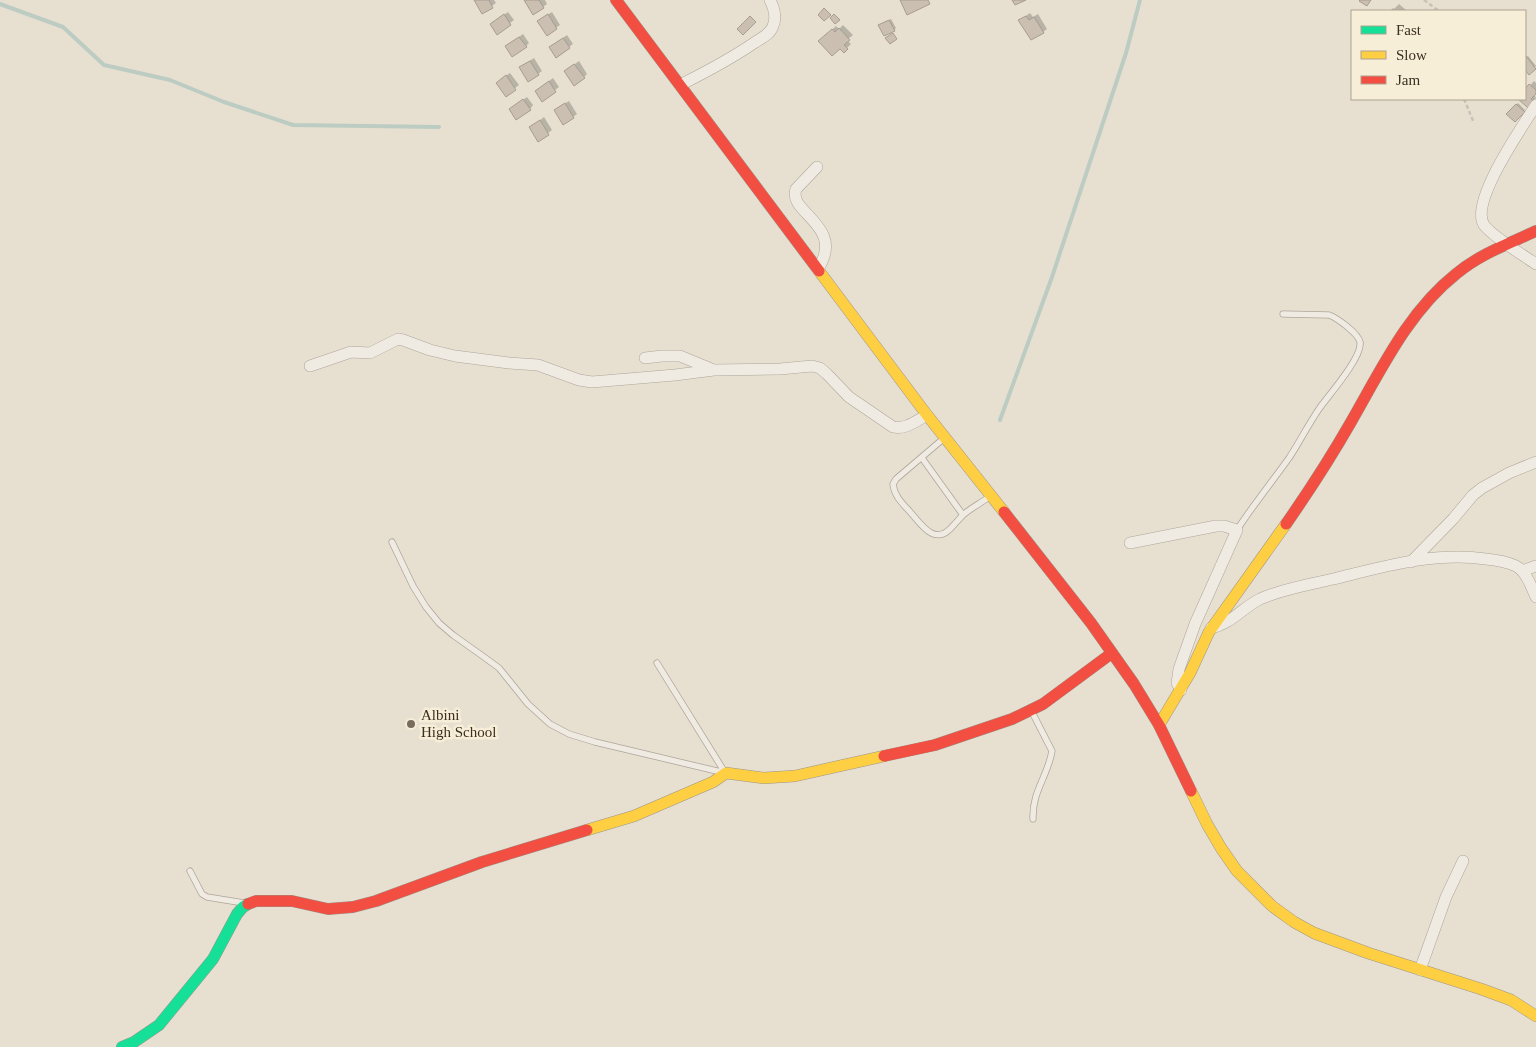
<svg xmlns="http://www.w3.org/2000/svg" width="1536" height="1047" viewBox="0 0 1536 1047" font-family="Georgia,serif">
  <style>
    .shadow { fill: #0003 }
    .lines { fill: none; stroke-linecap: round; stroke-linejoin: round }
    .stream { stroke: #bcccc2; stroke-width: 4 }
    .building { fill: #cbbfb2; stroke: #a89c90 }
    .lane-casing { stroke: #ada599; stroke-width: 7 }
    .street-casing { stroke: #ada599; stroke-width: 12 }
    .fast-casing { stroke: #9c958a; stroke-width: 12 }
    .slow-casing { stroke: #9c958a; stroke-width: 12 }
    .jam-casing { stroke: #9c958a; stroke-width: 12 }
    .path { stroke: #c8c2b9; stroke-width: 2.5; stroke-dasharray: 4 2.5; stroke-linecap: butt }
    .lane { stroke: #efebe3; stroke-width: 5.5 }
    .street { stroke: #efebe3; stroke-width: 11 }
    .fast { stroke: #16e098; stroke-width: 11 }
    .slow { stroke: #ffcf43; stroke-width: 11 }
    .jam { stroke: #f24e42; stroke-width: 11 }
    .poi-dot { fill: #786c5e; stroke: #f7eed8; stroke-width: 2 }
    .labels { text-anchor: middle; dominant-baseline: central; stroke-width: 5; stroke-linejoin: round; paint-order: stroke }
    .poi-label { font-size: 15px; fill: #3d2e20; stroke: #f7eed8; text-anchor: start }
  </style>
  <rect width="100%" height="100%" fill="#e7e0d1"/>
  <path class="shadow" d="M475 0H494L496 3 483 12Z
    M526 0H545L547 4 543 7Z
    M1399 4 1407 11H1390L1393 8 1394 9Z
    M508 12 514 20 497 33 495 21Z
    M552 12 560 25 547 34 542 18Z
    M1030 13 1033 17 1038 14 1047 29 1043 32 1020 20Z
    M891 19 896 28 894 30 881 24Z
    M843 25 853 35 847 40 851 44 844 51 840 47 820 41 836 26 839 29Z
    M523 34 529 43 526 46 510 43Z
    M567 35 573 44 556 56 550 47Z
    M1528 56 1536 66 1529 73 1525 67V58Z
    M534 58 542 71 538 74 520 67Z
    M579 61 587 74 584 77 569 68Z
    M510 73 519 85 506 95 501 79Z
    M553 78 559 87 542 100 536 91Z
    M1534 81 1536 83V92L1534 94 1536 98 1528 106 1520 99H1525V91Z
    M527 97 533 105 530 109H510Z
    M569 101 577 114 573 117 559 107Z
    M1518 103 1525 110 1515 121 1508 114Z
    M544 117 552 130 539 140 531 127Z"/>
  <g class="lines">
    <path class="stream" d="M0 4 63 27 104 65 170 80 224 102 293 125 439 127
      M1000 420 1052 277 1126 53 1140 0"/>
  </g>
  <path class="building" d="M474 0H489L493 8 482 14Z
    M524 0H539L544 8 533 15Z
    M900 0H928L930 4 907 15Z
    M1012 0H1026L1015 5Z
    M1360 0H1371L1367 6 1359 1Z
    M824 8 831 15 824 21 818 15Z
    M504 14 511 25 497 35 490 24Z
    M548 14 557 29 547 36 537 21Z
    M834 14 840 20 835 24 830 18Z
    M750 16 756 22 743 35 737 29Z
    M1026 16 1029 20 1034 17 1044 33 1031 40 1018 20Z
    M889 20 895 31 884 36 878 25Z
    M839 28 850 40 844 45 848 49 844 53 840 49 832 56 818 41 832 29 835 32Z
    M893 33 897 39 890 44 885 38Z
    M519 37 527 47 512 57 505 46Z
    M563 38 570 48 556 58 549 47Z
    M1526 56 1536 69 1529 75 1525 70V57Z
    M530 61 539 75 528 82 519 67Z
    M574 64 585 78 574 86 564 71Z
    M506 75 516 90 506 97 496 83Z
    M549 81 556 92 542 102 535 91Z
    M1529 84 1536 90V94L1531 99 1534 102 1528 108 1518 99H1525V89Z
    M523 99 531 110 516 120 509 109Z
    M565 103 574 118 563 125 554 110Z
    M1516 104 1525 112 1515 122 1506 114Z
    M540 120 549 135 538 142 529 127Z"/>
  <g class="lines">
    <defs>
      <path id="lane" d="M943 439 896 479 893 484C894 496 903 504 911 513 921 524 934 545 950 529 955 524 959 519 963 515 971 508 981 503 989 497
        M922 458 963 515
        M1237 530C1253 505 1272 482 1289 458 1299 443 1308 425 1319 409 1327 397 1363 357 1360 342 1358 333 1337 318 1329 315L1283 314
        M392 542 413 586 426 607 439 623 453 635 484 657 499 668 528 704 550 724 569 734 595 742 721 772
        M657 663 724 771
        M1032 712 1052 751C1048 776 1032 791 1033 819
        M190 871 202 894 207 897 244 903"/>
      <path id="street" d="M680 85C706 72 729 60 754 43 761 38 770 35 773 26 777 17 774 8 770 0
        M1536 105C1523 126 1469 202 1484 225 1493 237 1523 255 1536 264
        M817 167 796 189C787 213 846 225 818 269
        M645 358 662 356H680L714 370 780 369 812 366 820 368 827 374 849 397 893 427C905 430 916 421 927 415
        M310 366 351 352 370 353 398 339 403 340 430 350 455 356 509 363 538 365 579 380 592 382 675 375 714 370
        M1130 543 1216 526H1224L1237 530 1195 624 1179 669 1177 683 1181 690
        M1411 562 1453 519 1473 495 1482 488 1509 473 1536 462
        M1522 571 1536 566
        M1211 628C1231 624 1242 608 1260 599 1282 589 1308 585 1333 579 1382 567 1435 551 1486 559 1496 560 1507 562 1516 566 1527 572 1531 587 1536 597
        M1420 970 1446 897 1463 861"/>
      <path id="fast" d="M122 1047 134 1042 159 1025 213 959 237 914 243 907 248 904"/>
      <path id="slow" d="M819 271 927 415 1004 512
        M1159 725 1190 673 1209 632 1286 524
        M1191 791 1207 824 1221 848 1237 871 1272 906 1294 922 1314 933 1368 953 1481 989 1511 1000 1536 1016
        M587 830 634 816 713 782 726 773 764 778 795 776 884 756"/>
      <path id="jam" d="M616 0 819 271
        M1004 512 1091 623 1134 684 1159 725 1191 791
        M1286 524C1309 491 1331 457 1351 422 1381 370 1408 312 1456 274 1480 254 1508 244 1536 231
        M884 756 935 745 1012 719 1043 704 1112 653
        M248 904 256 901H292L328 909 353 907 376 901 482 862 587 830"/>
    </defs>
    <use href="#lane" class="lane-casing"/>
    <use href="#street" class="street-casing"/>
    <use href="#fast" class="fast-casing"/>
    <use href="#slow" class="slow-casing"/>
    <use href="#jam" class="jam-casing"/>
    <path class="path" d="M1424 0 1439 11
      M1464 99 1474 123"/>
    <use href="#lane" class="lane"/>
    <use href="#street" class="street"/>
    <use href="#fast" class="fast"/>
    <use href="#slow" class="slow"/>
    <use href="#jam" class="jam"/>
  </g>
  <circle class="poi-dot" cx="411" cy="724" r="5"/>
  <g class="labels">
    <g class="poi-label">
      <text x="421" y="715">Albini<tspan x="421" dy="17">High School</tspan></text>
    </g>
  </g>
  <rect x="1351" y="10" width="175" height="90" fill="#f7eed8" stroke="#ada18e"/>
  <rect x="1361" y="26" width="25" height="8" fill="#16e098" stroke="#ada18e"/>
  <text x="1396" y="35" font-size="15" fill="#3d2e20">Fast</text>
  <rect x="1361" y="51" width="25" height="8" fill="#ffcf43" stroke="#ada18e"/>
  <text x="1396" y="60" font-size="15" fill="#3d2e20">Slow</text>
  <rect x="1361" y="76" width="25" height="8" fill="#f24e42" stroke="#ada18e"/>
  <text x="1396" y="85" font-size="15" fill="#3d2e20">Jam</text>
</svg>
